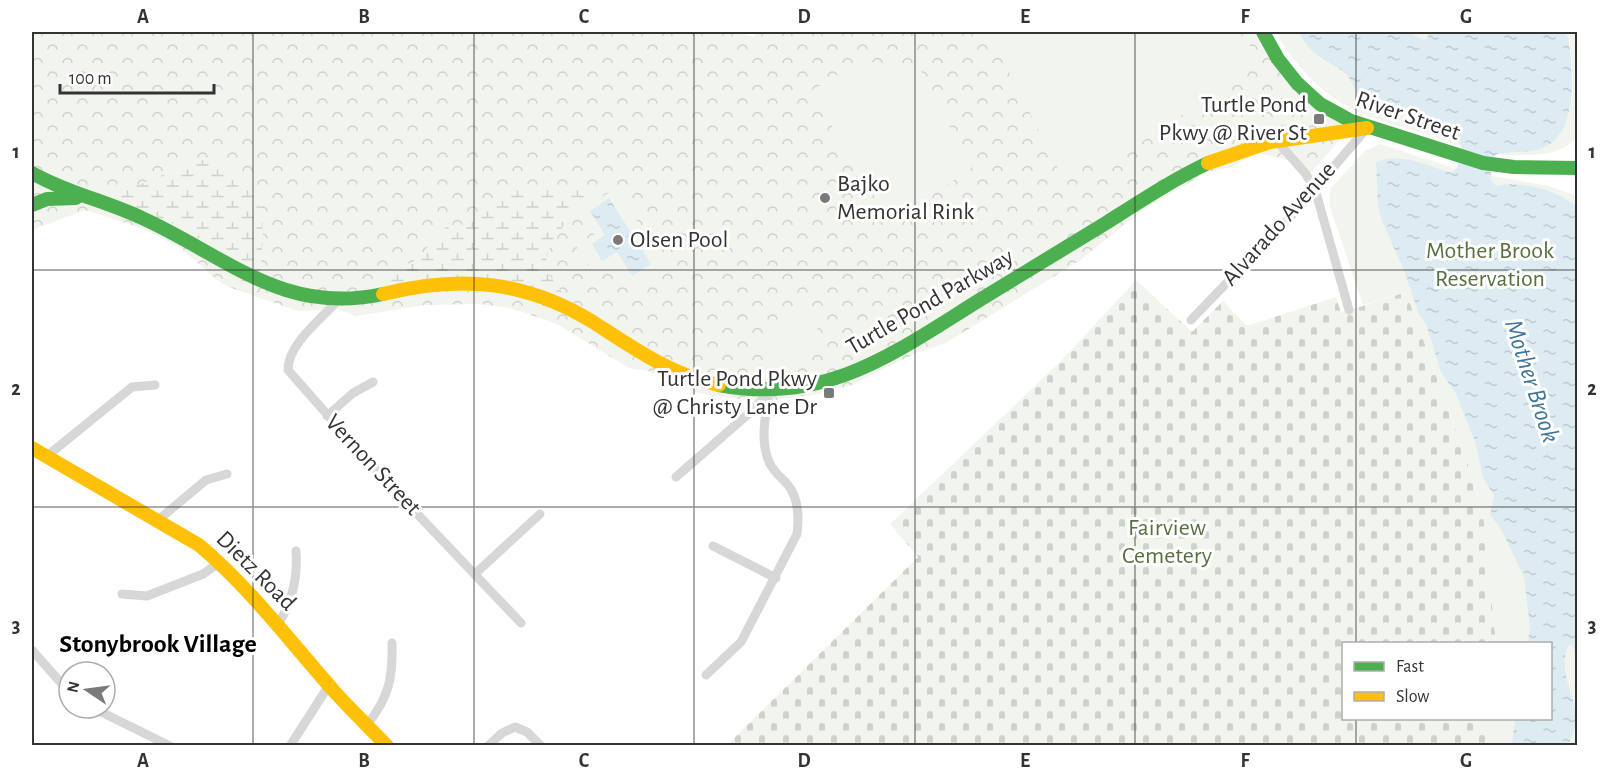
<svg xmlns="http://www.w3.org/2000/svg" width="1609" height="777" viewBox="0 0 1609 777" font-family="'Alegreya Sans',sans-serif">
  <style>
    .forest { fill: url(#forest-crowns) }
    .wetland { fill: url(#wetland-marsh) }
    .cemetery { fill: url(#cemetery-stones) }
    .park { fill: #f1f5ed }
    .water { fill: url(#water-ripples) }
    .lines { fill: none; stroke-linecap: round; stroke-linejoin: round }
    .street { stroke: #d7d7d7; stroke-width: 9 }
    .fast { stroke: #4caf50; stroke-width: 14 }
    .slow { stroke: #ffc107; stroke-width: 14 }
    .grid { fill: none; stroke: #333; stroke-width: 1.5; stroke-opacity: 0.55 }
    .poi-dot { fill: #7a7a7a; stroke: #fff; stroke-width: 2 }
    .labels { text-anchor: middle; dominant-baseline: central; stroke-width: 6; stroke-linejoin: round; paint-order: stroke }
    .poi-label { font-size: 24px; fill: #333; stroke: #fff; text-anchor: end }
    .street-label { font-size: 24px; fill: #333; stroke: #fff }
    .park-label { font-size: 24px; fill: #56703f; stroke: #fff }
    .water-label { font-size: 26px; font-style: italic; fill: #3f7597; stroke: #fff }
    .neighbourhood-label { font-size: 26px; font-weight: bold; fill: #000; stroke: #fff }
    .neatline { fill: none; stroke: #333; stroke-width: 2 }
    .grid-label { font-size: 20px; text-anchor: middle; font-weight: bold; fill: #333 }
  </style>
  <defs>
    <pattern id="forest-crowns" width="20" height="18" patternUnits="userSpaceOnUse" patternTransform="scale(1.5)"><rect width="20" height="18" fill="#f1f5ed"/><path d="M2 6a3 3 0 1 1 6 0M12 15a3 3 0 1 1 6 0" fill="none" stroke="#cfd2cc"/></pattern>
    <pattern id="wetland-marsh" width="20" height="14" patternUnits="userSpaceOnUse" patternTransform="scale(1.5)"><rect width="20" height="14" fill="#f1f5ed"/><path d="M1 5h8M5 5V1M11 12h8M15 12V8" fill="none" stroke="#cfd2cc"/></pattern>
    <pattern id="cemetery-stones" width="16" height="16" patternUnits="userSpaceOnUse" patternTransform="scale(1.5)"><rect width="16" height="16" fill="#f1f5ed"/><path d="M2 7V4a2 2 0 0 1 4 0v3zM10 15v-3a2 2 0 0 1 4 0v3z" fill="#cfd2cc"/></pattern>
    <pattern id="water-ripples" width="26" height="14" patternUnits="userSpaceOnUse" patternTransform="scale(1.5)"><rect width="26" height="14" fill="#ddebf3"/><path d="M2 4q2-2 4 0t4 0M15 11q2-2 4 0t4 0" fill="none" stroke="#becad1"/></pattern>
  </defs>
  <rect width="100%" height="100%" fill="#fff"/>
  <path class="forest" d="M32 32H738L753 37 758 32H1254L1273 63 1350 128 1305 180C1297 157 1275 157 1255 153L1232 167 1206 173 1183 186 1143 210 1079 261 946 343 916 353 852 385 820 394 761 402 708 395 689 390 648 371 629 368 557 324 510 308 480 304 425 305 357 316 337 309 298 311 229 287 217 280 182 249 144 229 85 210 32 230Z"/>
  <path class="wetland" d="M203 160C277 178 263 228 259 288L247 290 216 272C213 263 211 249 205 241 192 223 130 212 108 208L101 198 155 179 183 164Z
    M531 187 544 190 594 189C575 217 547 234 545 269L562 292 563 299 479 283 383 289 395 269 417 260 440 232 448 226 467 224 480 218 498 199 518 189Z"/>
  <path class="cemetery" d="M1136 280 1192 332 1223 301 1247 326 1336 297 1341 313 1406 292 1465 455 1483 513 1496 643 1344 644V718L1493 719 1485 745 726 746 918 557 890 524 1062 360Z"/>
  <path class="park" d="M989 32H1238L1263 60 1133 148 1061 174Z
    M1275 32H1577C1577 49 1582 131 1574 140 1558 160 1504 156 1482 152 1464 149 1447 141 1429 135 1399 125 1362 118 1335 99 1310 82 1291 57 1275 32Z
    M871 62 895 66 918 65 971 168 891 224 811 91 852 66Z
    M1380 144 1463 171 1549 186 1577 196V745H1485L1493 719 1550 718V644L1496 643 1483 513 1465 455 1406 292 1363 305 1330 207V189L1365 151Z
    M616 188 665 264 631 287 614 262 595 275 576 246 596 233 581 210Z
    M805 306 818 329C812 349 792 370 769 363L755 338Z"/>
  <path class="water" d="M1299 32H1409L1423 40 1427 39 1429 32H1564L1568 37C1573 71 1580 139 1537 150 1523 153 1509 151 1495 155L1490 179 1496 186C1521 180 1558 190 1577 207L1578 661 1572 644 1568 646C1556 677 1580 697 1575 727 1574 733 1570 740 1568 745H1512L1515 719 1550 718V644L1528 643 1530 627 1524 577 1501 529 1490 515 1494 496 1483 477 1475 441 1456 394 1441 372 1426 324 1419 314 1405 273 1382 221 1378 206 1376 162C1403 152 1427 166 1452 173L1457 168 1462 146C1445 129 1421 117 1398 110 1388 108 1376 108 1367 103 1354 95 1354 79 1342 71 1325 59 1308 53 1299 32Z
    M609 198 651 264 632 276 617 252 602 261 592 244 605 235 590 211Z"/>
  <g class="lines">
    <path class="street" d="M1276 140 1305 173 1315 189 1349 310
      M338 300C322 319 288 343 288 370L384 479 521 623
      M1191 320 1295 212 1367 128
      M327 416 353 393 373 382
      M47 456 132 387 155 385
      M676 477 754 409 769 391
      M157 521 206 480 227 474
      M713 546 776 578
      M476 573 540 514
      M122 594 147 596 203 574 220 562
      M278 624C293 601 298 578 296 551
      M32 650 69 692
      M706 675 741 642 797 534C799 517 799 499 788 485 782 478 774 472 770 464 759 441 766 414 769 391
      M93 708 170 746
      M367 725C389 697 393 678 392 643
      M290 746 329 685
      M488 746 502 733 515 727 527 732 541 746"/>
    <path class="fast" d="M1263 32 1278 59 1297 83 1320 104 1351 121 1483 163 1514 167 1578 168
      M32 173C67 193 106 201 142 218 226 256 283 316 383 294
      M32 205 47 199 76 198
      M719 385C825 405 893 354 978 301 1021 275 1064 249 1106 223 1139 202 1172 180 1208 163"/>
    <path class="slow" d="M1208 163 1270 142 1367 128
      M383 294C459 275 525 280 593 322 633 348 671 375 719 385
      M32 448 199 545C250 588 289 640 333 690 350 709 369 727 387 746"/>
  </g>
  <path class="grid" d="M253 32V746M474 32V746M694 32V746M915 32V746M1135 32V746M1356 32V644M32 270H1578M32 507H1578M1356 718V746"/>
  <g class="poi-dot">
    <rect x="1313" y="113" width="12" height="12" rx="3"/>
    <circle cx="825" cy="198" r="6"/>
    <circle cx="618" cy="240" r="6"/>
    <rect x="823" y="387" width="12" height="12" rx="3"/>
  </g>
  <g class="labels">
    <g class="poi-label">
      <text x="1307" y="105">Turtle Pond<tspan x="1307" dy="28">Pkwy @ River St</tspan></text>
      <text x="837" y="184" text-anchor="start">Bajko<tspan x="837" dy="28">Memorial Rink</tspan></text>
      <text x="630" y="240" text-anchor="start">Olsen Pool</text>
      <text x="817" y="379">Turtle Pond Pkwy<tspan x="817" dy="28">@ Christy Lane Dr</tspan></text>
    </g>
    <g class="street-label">
      <text transform="translate(1408 116) rotate(19)">River Street</text>
      <text transform="translate(1279 224) rotate(-48)">Alvarado Avenue</text>
      <text transform="translate(930 302) rotate(-30)">Turtle Pond Parkway</text>
      <text transform="translate(373 465) rotate(47)">Vernon Street</text>
      <text transform="translate(256 571) rotate(45)">Dietz Road</text>
    </g>
    <g class="park-label">
      <text x="1490" y="251">Mother Brook<tspan x="1490" dy="28">Reservation</tspan></text>
      <text x="1167" y="528">Fairview<tspan x="1167" dy="28">Cemetery</tspan></text>
    </g>
    <g class="water-label">
      <text transform="translate(1532 381) rotate(72)">Mother Brook</text>
    </g>
    <g class="neighbourhood-label">
      <text x="158" y="644">Stonybrook Village</text>
    </g>
  </g>
  <rect width="1609" height="777" fill="none" stroke="#ffffff" stroke-width="66"/>
  <rect x="1342" y="642" width="210" height="78" fill="#ffffff" stroke="#adadad" stroke-width="1.5"/>
  <rect x="1354" y="662" width="30" height="9" fill="#4caf50" stroke="#adadad" stroke-width="1.5"/>
  <text x="1396" y="672" font-size="18" fill="#333333">Fast</text>
  <rect x="1354" y="692" width="30" height="9" fill="#ffc107" stroke="#adadad" stroke-width="1.5"/>
  <text x="1396" y="702" font-size="18" fill="#333333">Slow</text>
  <g transform="translate(87 690) rotate(283)"><circle r="28" fill="#ffffff" stroke="#adadad" stroke-width="1.5"/>
  <path d="M0-4.5L10 22L0 15L-10 22Z" fill="#7a7a7a"/>
  <text y="-9" font-size="16" font-weight="bold" text-anchor="middle" fill="#333333">N</text>
  </g>
  <path d="M60 84v9h154v-9" fill="none" stroke="#333333" stroke-width="3"/>
  <text x="69" y="84" font-size="18" fill="#333333" stroke="#ffffff" stroke-width="4.5" paint-order="stroke">100 m</text>
  <rect x="33" y="33" width="1543" height="711" class="neatline"/>
  <g class="grid-label">
    <text x="143" y="23">A</text>
    <text x="364" y="23">B</text>
    <text x="584" y="23">C</text>
    <text x="804" y="23">D</text>
    <text x="1025" y="23">E</text>
    <text x="1245" y="23">F</text>
    <text x="1466" y="23">G</text>
    <text x="16" y="158">1</text>
    <text x="1592" y="158">1</text>
    <text x="16" y="395">2</text>
    <text x="1592" y="395">2</text>
    <text x="16" y="632">3</text>
    <text x="1592" y="632">3</text>
    <text x="143" y="767">A</text>
    <text x="364" y="767">B</text>
    <text x="584" y="767">C</text>
    <text x="804" y="767">D</text>
    <text x="1025" y="767">E</text>
    <text x="1245" y="767">F</text>
    <text x="1466" y="767">G</text>
  </g>
</svg>
